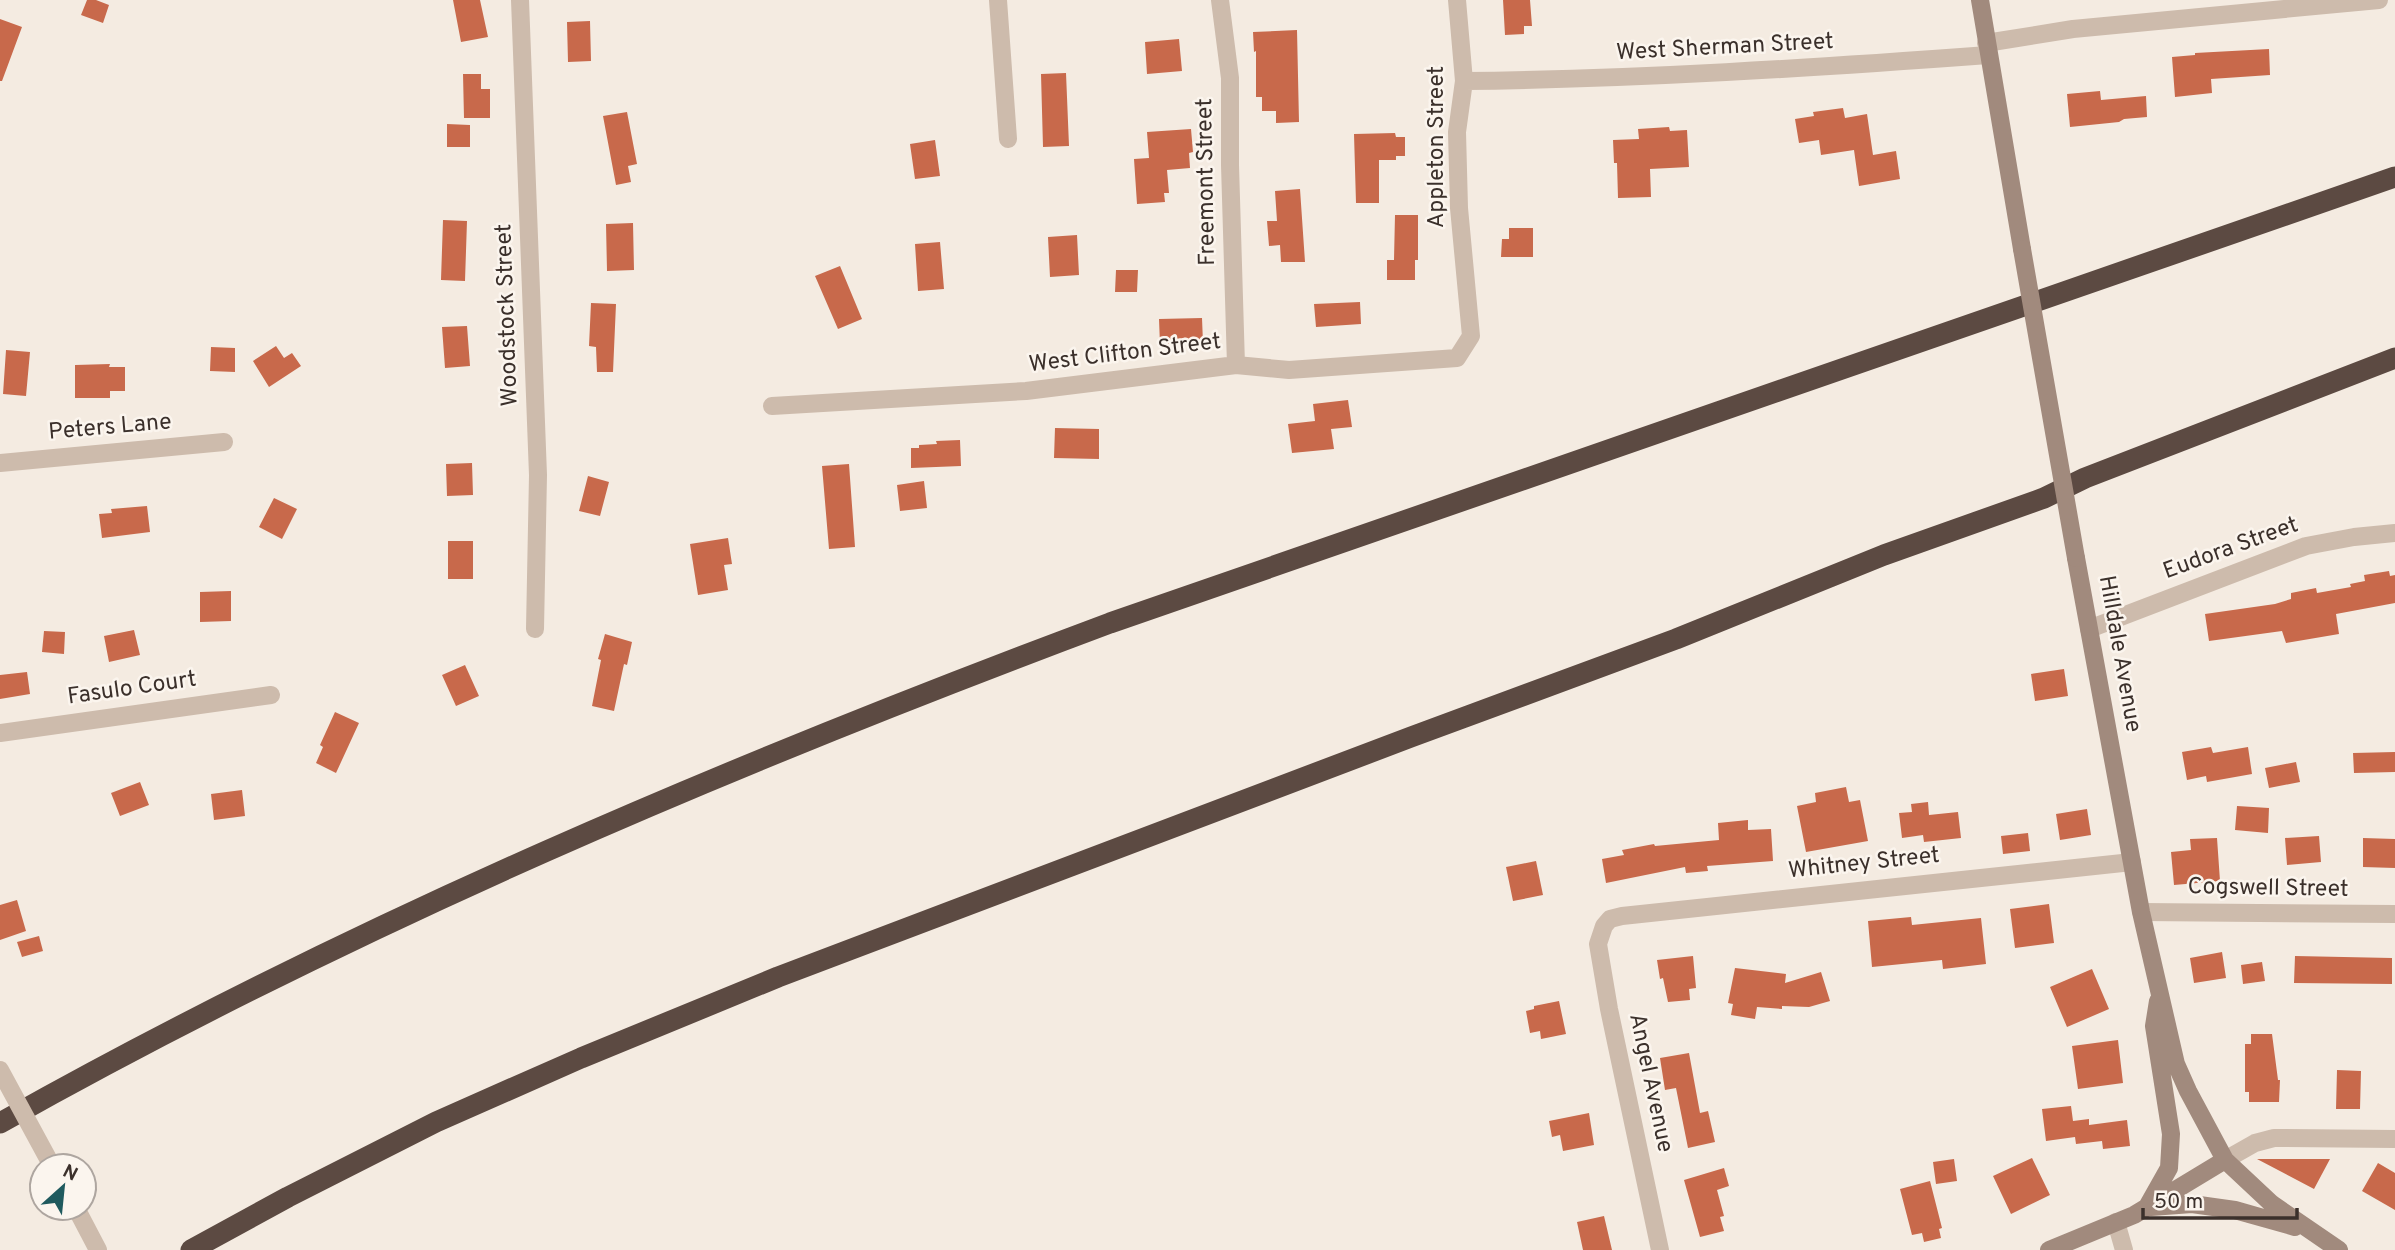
<svg xmlns="http://www.w3.org/2000/svg" width="2395" height="1250" viewBox="0 0 2395 1250" font-family="Overpass,sans-serif">
  <style>
    .building { fill: #c8694b }
    .lines { fill: none; stroke-linecap: round; stroke-linejoin: round }
    .minor { stroke: #cdbbac; stroke-width: 18 }
    .tertiary { stroke: #cdbbac; stroke-width: 18 }
    .secondary { stroke: #a18a7d; stroke-width: 18 }
    .motorway { stroke: #5c4a42; stroke-width: 21 }
    .tertiary-bridge { stroke: #cdbbac; stroke-width: 18 }
    .secondary-bridge { stroke: #a18a7d; stroke-width: 18 }
    .labels { text-anchor: middle; dominant-baseline: central; stroke-width: 5; stroke-linejoin: round; paint-order: stroke }
    .street-label { font-size: 23px; fill: #3b302b; stroke: #fbf5ee }
  </style>
  <rect width="100%" height="100%" fill="#f4ebe1"/>
  <path class="building" d="M87 0H96L109 5 103 23 81 15Z
    M453 0H480L488 37 461 42Z
    M1503 0H1530L1532 26H1524V34L1505 35Z
    M0 19 22 27 2 81H0Z
    M590 21 591 61 568 62 567 22Z
    M1297 30 1299 122 1276 123V111H1262V97H1256V51L1254 52 1253 32Z
    M1179 39 1182 71 1147 74 1145 42Z
    M2269 49 2270 75 2211 79 2212 93 2175 97 2172 57 2195 55V53Z
    M1066 73 1069 146 1043 147 1041 74Z
    M463 74H481V89H490V118H464Z
    M2100 91 2101 100 2146 96 2147 117 2124 119 2119 122 2070 127 2067 94Z
    M1843 108 1845 118 1867 114 1873 155 1896 151 1900 179 1859 186 1854 150 1821 155 1819 140 1799 143 1795 119 1814 116 1813 112Z
    M627 112 637 164 628 166 631 182 616 185 603 116Z
    M447 124 470 125V147H447Z
    M1669 127 1670 131 1687 130 1689 167 1650 169 1651 197 1618 198 1617 163H1614L1613 140 1639 139 1638 129Z
    M1191 129 1193 152 1189 153 1190 168 1167 170 1169 193H1164L1165 202 1137 204 1134 159 1149 158 1147 132Z
    M1395 133 1396 137H1405V156H1396V160H1379V203H1356L1354 134Z
    M935 140 940 176 915 179 910 144Z
    M1300 189 1305 262H1281L1280 245 1269 246 1267 221H1277L1275 191Z
    M1395 215H1418V260H1415V280H1387V260H1394Z
    M443 220 467 221 465 281 441 280Z
    M633 223 634 270 607 271 606 224Z
    M1509 228H1533V257H1501L1502 239H1509Z
    M1077 235 1079 275 1050 277 1048 237Z
    M940 242 944 289 918 291 915 244Z
    M840 266 862 319 838 329 815 276Z
    M1116 270H1138L1137 292H1115Z
    M1360 302 1361 324 1316 327 1314 304Z
    M591 303 616 304 613 372H597L596 347 589 346Z
    M1202 318 1203 343 1160 345 1159 319Z
    M467 326 470 366 445 368 442 327Z
    M276 346 284 358 292 353 301 366 269 387 253 361Z
    M211 347 235 348V372L210 371Z
    M6 350 30 352 26 396 3 394Z
    M110 364 109 367H125V391H110V398H75V365Z
    M1348 400 1352 427 1331 429 1334 449 1292 453 1288 424 1315 421 1313 404Z
    M1055 428 1099 429V459L1054 458Z
    M960 440 961 466 911 468V448H919V445L937 444 936 441Z
    M472 463 473 495 447 496 446 464Z
    M849 464 855 547 829 549 822 466Z
    M588 476 609 482 600 516 579 511Z
    M924 481 927 508 900 511 897 485Z
    M274 498 297 509 282 539 259 527Z
    M147 506 150 532 102 538 99 514 112 513 111 509Z
    M728 538 732 564 724 565 728 590 698 595 690 544Z
    M448 541H473V579H448Z
    M2389 571 2390 576 2395 575V603L2336 614 2339 634 2286 643 2282 631 2209 641 2205 614 2275 604 2291 599V593L2316 588 2317 593 2351 587 2350 584 2365 581 2364 575Z
    M231 591V621L200 622V592Z
    M134 630 140 655 109 662 104 636Z
    M44 631 65 632 64 654 42 652Z
    M605 634 632 642 627 665 624 664 614 711 592 706 601 660 598 659Z
    M465 665 479 696 456 706 442 675Z
    M2064 669 2068 696 2035 701 2031 674Z
    M27 672 30 694 0 699V675Z
    M335 712 359 723 336 773 316 763 323 747 320 745Z
    M2211 747 2213 753 2248 747 2252 774 2207 782 2206 776 2187 780 2182 752Z
    M2395 752V772L2354 773 2353 753Z
    M2296 762 2300 782 2269 788 2265 768Z
    M140 782 149 805 120 816 111 793Z
    M1846 787 1849 802 1860 800 1868 841 1806 852 1797 806 1816 802 1815 793Z
    M242 790 245 816 214 820 211 794Z
    M1928 802 1929 815 1958 812 1961 838 1924 842 1923 835 1902 838 1899 813 1912 812 1911 804Z
    M2237 806 2269 808 2268 833 2235 830Z
    M2087 809 2091 835 2060 840 2056 814Z
    M1748 820V830L1771 829 1773 861 1707 866 1708 871 1686 873 1685 867 1606 883 1602 859 1624 855 1622 850 1654 844 1655 846 1719 840 1718 823Z
    M2028 833 2030 851 2003 854 2001 836Z
    M2319 836 2321 862 2287 865 2285 838Z
    M2217 838 2220 881 2174 885 2171 852 2191 850 2190 839Z
    M2363 838 2395 839V868L2363 867Z
    M1536 861 1543 895 1513 901 1506 867Z
    M17 900 26 931 0 940V905Z
    M2049 904 2054 943 2015 948 2010 909Z
    M1911 917 1912 925 1981 918 1986 964 1943 969 1942 960 1872 967 1868 921Z
    M39 936 43 951 22 957 17 942Z
    M2222 952 2226 978 2194 983 2190 958Z
    M1693 956 1696 988 1689 989 1690 1000 1668 1002 1663 978 1660 979 1657 960Z
    M2295 956 2392 958V984L2294 983Z
    M2262 962 2265 981 2243 984 2241 965Z
    M1735 968 1786 974 1785 983 1821 972 1830 1001 1809 1007 1782 1006V1009L1757 1007 1755 1019 1731 1015 1733 1004 1728 1003Z
    M2092 969 2109 1009 2067 1027 2050 987Z
    M1559 1001 1566 1034 1541 1039 1540 1031 1530 1033 1526 1011 1534 1009V1006Z
    M2251 1034H2272L2278 1080H2280L2279 1102H2249V1092H2245V1044H2251Z
    M2118 1040 2123 1083 2078 1089 2072 1046Z
    M1689 1053 1700 1113 1708 1111 1715 1142 1688 1148 1676 1088 1665 1090 1660 1058Z
    M2337 1070 2361 1071 2360 1109H2336Z
    M2071 1106 2073 1121 2089 1119V1125L2127 1120 2130 1146 2103 1149 2102 1141 2076 1144 2075 1137 2046 1141 2042 1109Z
    M1589 1113 1594 1145 1563 1151 1560 1135 1552 1137 1549 1121Z
    M2032 1158 2050 1195 2011 1214 1993 1176Z
    M1954 1159 1957 1181 1936 1184 1933 1162Z
    M2257 1159H2330L2314 1189Z
    M2378 1163 2395 1173V1210L2362 1191Z
    M1724 1168 1729 1186 1717 1190 1724 1216 1720 1217 1724 1231 1700 1237 1684 1180Z
    M1930 1181 1942 1228 1939 1229 1941 1238 1924 1242 1922 1233 1912 1235 1900 1189Z
    M1604 1216 1612 1250H1583L1577 1222Z"/>
  <g class="lines">
    <path class="minor" d="M520 0 538 475 535 629
      M998 0 1008 139
      M1220 0 1230 78V165L1236 365
      M1986 43 2073 29 2379 0
      M1464 81C1639 79 1813 68 1988 55
      M772 406 1026 391 1236 365 1289 370 1457 358 1471 336 1459 208 1457 132 1464 81 1457 0
      M0 463 224 442
      M2089 629 2306 546 2354 537 2395 533
      M0 733 271 695
      M2141 912 2395 914
      M2225 1160 2255 1143 2274 1138 2395 1139
      M2116 1222 2124 1250
      M1660 1250 1609 1009 1598 944 1604 926 1610 919 1622 916 2132 862"/>
    <path class="tertiary" d="M76 1208 98 1250"/>
    <path class="secondary" d="M1980 0 2022 249
      M2076 558 2141 912 2176 1064 2188 1091 2225 1160 2272 1204 2339 1250
      M2147 1207 2169 1168 2171 1134 2154 1026 2158 1001
      M2151 1207 2192 1204 2235 1210 2295 1227
      M2049 1250 2134 1215 2225 1160"/>
    <path class="motorway" d="M0 1123C354 924 730 765 1110 623L2395 177
      M191 1250 288 1197 436 1122 581 1058 778 977 1411 737 1676 639 1884 555 2044 498 2085 478 2395 358"/>
    <path class="tertiary-bridge" d="M0 1070 52 1166"/>
    <path class="secondary-bridge" d="M2022 249 2076 558"/>
  </g>
  <g class="labels">
    <g class="street-label">
      <text transform="translate(1725 48) rotate(-3)">West Sherman Street</text>
      <text transform="translate(1437 147) rotate(-90)">Appleton Street</text>
      <text transform="translate(1207 182) rotate(-91)">Freemont Street</text>
      <text transform="translate(508 315) rotate(-92)">Woodstock Street</text>
      <text transform="translate(1125 354) rotate(-7)">West Clifton Street</text>
      <text transform="translate(110 428) rotate(-5)">Peters Lane</text>
      <text transform="translate(2231 549) rotate(-20)">Eudora Street</text>
      <text transform="translate(2119 654) rotate(80)">Hilldale Avenue</text>
      <text transform="translate(132 689) rotate(-8)">Fasulo Court</text>
      <text transform="translate(1864 864) rotate(-6)">Whitney Street</text>
      <text transform="translate(2268 889) rotate(1)">Cogswell Street</text>
      <text transform="translate(1650 1083) rotate(78)">Angel Avenue</text>
    </g>
  </g>
  <g transform="translate(63 1187) rotate(27)"><circle r="33" fill="#fbf5ee" stroke="#aea6a0" stroke-width="2"/>
  <path d="M0-5L12 26L0 18L-12 26Z" fill="#1f5a5e"/>
  <text y="-10" font-size="19" font-weight="bold" text-anchor="middle" fill="#3b302b">N</text>
  </g>
  <path d="M2143 1208v10h154v-10" fill="none" stroke="#3b302b" stroke-width="3.5"/>
  <text x="2154" y="1208" font-size="21" fill="#3b302b" stroke="#fbf5ee" stroke-width="5" paint-order="stroke">50 m</text>
</svg>
